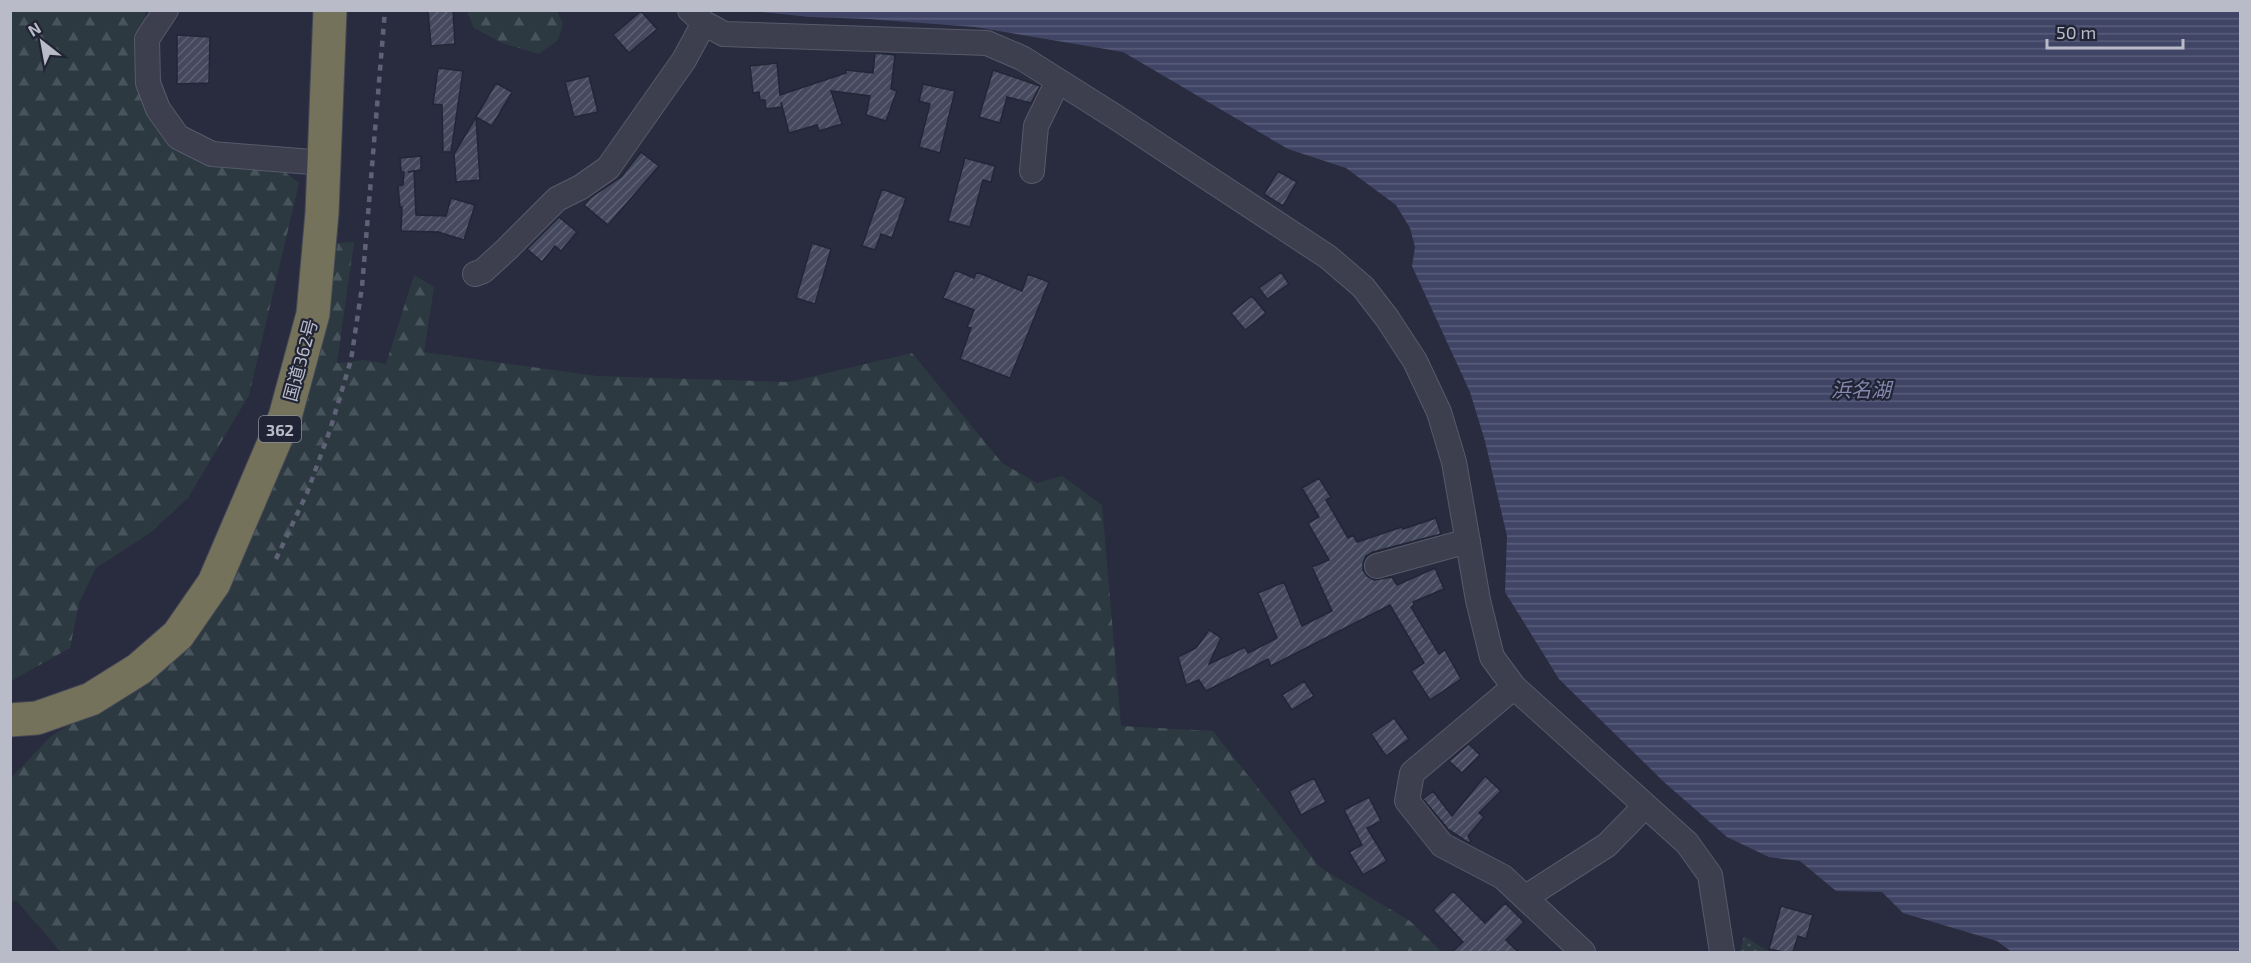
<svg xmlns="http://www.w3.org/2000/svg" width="2251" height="963" viewBox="0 0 2251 963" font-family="'Exo 2','Noto Sans JP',sans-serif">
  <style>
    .grass { fill: url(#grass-dots) }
    .forest { fill: url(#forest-firs) }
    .water { fill: url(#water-rules) }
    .building { fill: url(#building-hatch); stroke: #232636; stroke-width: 1.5 }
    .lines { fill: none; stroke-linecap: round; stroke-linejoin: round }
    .minor-casing { stroke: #575a69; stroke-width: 26 }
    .highway-casing { stroke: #444756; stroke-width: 35 }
    .minor { stroke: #3d3f4f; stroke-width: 24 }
    .highway { stroke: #74725a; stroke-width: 33 }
    .rail { stroke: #5f6276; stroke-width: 4.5; stroke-dasharray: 6 6; stroke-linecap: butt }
    .labels { text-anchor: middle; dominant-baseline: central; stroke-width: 4.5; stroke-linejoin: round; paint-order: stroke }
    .shield { fill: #212434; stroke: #8b8e9c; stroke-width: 1.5 }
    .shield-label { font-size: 16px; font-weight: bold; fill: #b9bbc9 }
    .street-label { font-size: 18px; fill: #b9bbc9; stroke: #212434 }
    .water-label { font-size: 20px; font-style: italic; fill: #8489ae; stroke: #212434 }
  </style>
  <defs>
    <pattern id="grass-dots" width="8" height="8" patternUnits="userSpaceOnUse" patternTransform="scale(1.5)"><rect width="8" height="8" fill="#2c3941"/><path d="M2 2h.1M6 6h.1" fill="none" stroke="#48545b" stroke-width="1.8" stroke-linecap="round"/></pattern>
    <pattern id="forest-firs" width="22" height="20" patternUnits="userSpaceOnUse" patternTransform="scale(1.5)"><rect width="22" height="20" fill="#2c3941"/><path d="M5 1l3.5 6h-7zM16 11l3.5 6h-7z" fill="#48545b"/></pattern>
    <pattern id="water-rules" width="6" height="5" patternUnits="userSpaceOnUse" patternTransform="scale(1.5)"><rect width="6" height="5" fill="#404566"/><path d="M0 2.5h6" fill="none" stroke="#5a5e7b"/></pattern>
    <pattern id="building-hatch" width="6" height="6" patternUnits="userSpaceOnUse" patternTransform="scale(1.5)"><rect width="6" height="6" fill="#45495e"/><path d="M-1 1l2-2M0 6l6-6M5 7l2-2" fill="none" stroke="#5e6174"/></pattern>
  </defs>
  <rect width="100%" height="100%" fill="#292c3f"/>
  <path class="grass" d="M1744 936 1769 952H1740Z"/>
  <path class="forest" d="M466 10 557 11 563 24 558 40 539 54 502 43 474 28Z
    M11 11H145L158 109 212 154 282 170 299 183 249 395 188 498 150 533 96 568 79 603 70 648 11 681Z
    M354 242 337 363 365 360 386 364 414 275 434 287 424 352 597 376 789 382 912 353 1002 463 1037 483 1062 476 1102 505 1121 726 1213 731 1321 868 1410 921 1442 952H61L16 900 11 903 10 779 51 736 154 674 303 407 338 243Z"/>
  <path class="water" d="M751 11H2240V952H2012L1997 941 1903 913 1882 892 1836 891 1800 861 1769 857 1727 837 1665 783 1559 679 1505 592 1507 536 1485 441 1470 392 1412 266 1415 247 1410 228 1396 205 1346 168 1288 149 1123 52 975 27 868 19 810 17Z"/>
  <path class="building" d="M428 10H453L455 44 431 46Z
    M641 11 657 29 629 53 613 35Z
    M177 35 210 37 209 83 177 84Z
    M875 53 895 55 891 89 897 91 886 121 866 115 870 96 831 91 842 124 819 131 817 125 789 133 781 102 782 107 766 109 765 100H760L759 92 753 93 750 66 777 63 780 95 846 73V70L873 73Z
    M438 68 463 71 451 152H443L442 105 433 104Z
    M993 70 1040 86 1031 103 1007 97 1000 123 979 117Z
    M589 76 598 112 574 117 565 82Z
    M496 83 512 92 492 126 476 117Z
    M923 84 955 91 940 153 919 147 930 104 919 101Z
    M476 117 480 180 456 182 454 154Z
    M641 152 659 166 608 225 584 205 590 198 621 177Z
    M421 156V170L408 172 414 171 416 215 446 216 451 198 475 205 464 240 438 232 401 231 402 207H400L398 186 403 185 404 172H401L400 158Z
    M965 158 995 166 991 182 983 180 970 227 948 221Z
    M1278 171 1297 182 1283 206 1264 194Z
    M882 189 906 198 892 238 881 234 875 250 862 246Z
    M559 217 577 232 561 251 555 246 542 262 527 249Z
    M812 243 831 249 815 304 796 298Z
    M955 270 974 278 977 272 1022 291 1028 274 1049 282 1010 378 960 359 971 328 967 327 974 310 943 298Z
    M1281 272 1289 284 1267 299 1259 288Z
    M1252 296 1266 313 1245 330 1231 313Z
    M1319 478 1331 497 1326 500 1348 538 1353 535 1357 542 1402 527 1403 529 1436 518 1441 534 1373 552 1366 556 1363 563V570L1367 576 1374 580 1392 577 1397 585 1435 568 1444 589 1413 602 1414 605 1411 607 1439 654 1445 650 1461 679 1430 700 1411 671 1424 663 1390 605 1271 666 1268 659 1206 691 1199 680 1186 685 1178 657 1196 648 1209 630 1221 638 1209 664 1245 647 1248 653 1277 638 1258 593 1284 582 1302 626 1332 611 1312 567 1329 560 1308 523 1319 517 1302 488Z
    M1304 681 1314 696 1292 710 1282 695Z
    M1394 718 1409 739 1386 756 1371 734Z
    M1469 744 1480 755 1462 773 1449 761Z
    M1485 776 1501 791 1479 813 1484 817 1468 836 1471 841 1469 843 1448 829 1423 799 1433 791 1452 816Z
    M1314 778 1326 802 1301 815 1289 791Z
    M1369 797 1381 821 1367 828 1387 861 1363 875 1349 852 1362 845 1344 810Z
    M1453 891 1485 923 1505 903 1524 922 1506 940 1518 952H1452L1463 942 1433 910Z
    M1781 906 1813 915 1806 939 1798 936 1793 952H1783L1769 949Z"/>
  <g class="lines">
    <defs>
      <path id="minor" d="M166 10 147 39 148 83 158 109 178 137 212 154 324 163
        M690 10 704 23 724 34 987 43 1022 58 1114 116 1328 257 1363 287 1387 318 1415 361 1439 412 1454 462 1478 600 1492 657 1514 687 1687 843 1710 875 1722 952
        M1032 171 1036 126 1058 81
        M475 274 483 271 507 249 557 199 581 187 608 168 684 60 704 23
        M1377 566 1468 541
        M1514 687 1412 773 1407 801 1442 845 1503 877 1583 952
        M1526 897 1607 845 1645 806"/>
      <path id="highway" d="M10 720 37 718 91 699 139 669 178 635 214 583 285 417 313 314 322 213 330 10"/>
    </defs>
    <use href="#minor" class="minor-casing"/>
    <use href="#highway" class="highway-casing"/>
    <use href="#minor" class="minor"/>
    <use href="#highway" class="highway"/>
    <path class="rail" d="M276 559 307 493 330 430 351 360 362 287 385 10"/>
  </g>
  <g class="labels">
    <rect class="shield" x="259" y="416" width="42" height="26" rx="4.5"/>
    <g class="shield-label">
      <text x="280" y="429">362</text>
    </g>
    <g class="street-label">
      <text transform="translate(300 360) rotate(-75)">国道362号</text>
    </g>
    <g class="water-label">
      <text x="1861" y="389">浜名湖</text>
    </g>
  </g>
  <rect width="2251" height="963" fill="none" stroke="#b9bbc9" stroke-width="24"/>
  <g transform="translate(42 42) rotate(329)" stroke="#212434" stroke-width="4.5" paint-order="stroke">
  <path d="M0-4.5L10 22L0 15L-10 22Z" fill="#b9bbc9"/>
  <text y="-9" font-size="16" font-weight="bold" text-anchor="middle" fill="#b9bbc9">N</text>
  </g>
  <path d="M2047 39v9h136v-9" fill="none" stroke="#b9bbc9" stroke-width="3"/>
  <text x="2056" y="39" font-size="18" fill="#b9bbc9" stroke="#212434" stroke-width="4.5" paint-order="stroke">50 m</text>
</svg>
